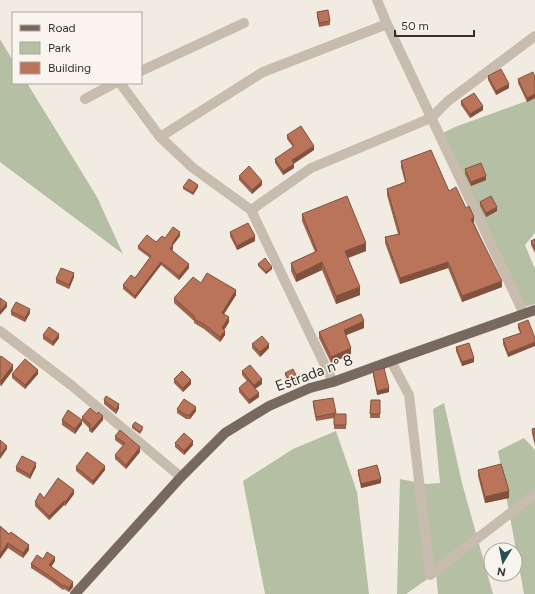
<svg xmlns="http://www.w3.org/2000/svg" width="535" height="594" viewBox="0 0 535 594" font-family="Figtree,sans-serif">
  <style>
    .green { fill: #b5bfa3 }
    .lines { fill: none; stroke-linecap: round; stroke-linejoin: round }
    .minor { stroke: #c8bcaf; stroke-width: 10 }
    .major { stroke: #78695f; stroke-width: 10 }
    .wall { fill: #9f644d }
    .shaded-wall { fill: #82513e }
    .building { fill: #b97459; stroke: #82513e }
    .labels { text-anchor: middle; dominant-baseline: central; stroke-width: 3; stroke-linejoin: round; paint-order: stroke }
    .street-label { font-size: 15px; fill: #38302c; stroke: #f9f5ee }
  </style>
  <rect width="100%" height="100%" fill="#f1ebe2"/>
  <path class="green" d="M0 39 13 61V83H27L97 197 123 254 0 162Z
    M535 98V233L525 245 535 269V304L520 308 435 137 455 127Z
    M444 403 462 483 493 594H438L436 573 406 594H397L400 479 426 484 440 483 433 409Z
    M336 431 357 492 369 594H265L243 481 293 449Z
    M524 438 535 450V594H524L498 451Z"/>
  <g class="lines">
    <path class="minor" d="M377 0 387 24 524 314
      M141 71 244 23
      M120 83 160 137 193 168 251 210 333 382
      M85 99 115 83
      M160 137 263 72 387 24
      M251 210 311 168 431 118 448 101 535 36
      M0 331 71 385 181 477
      M391 361 409 395 430 575 535 494"/>
    <path class="major" d="M75 594 181 477 225 433 269 406 310 388 333 382 391 361 535 310"/>
  </g>
  <path class="wall" d="M317 12 330 21V25L319 27 317 16Z
    M488 76 509 88 496 95 488 80Z
    M535 77V98L527 102 518 83V79Z
    M461 101 483 110 470 118 461 105Z
    M287 135 314 150 294 163V168L283 175 275 163V159L293 147 287 139Z
    M401 161 449 191 474 223 502 287 462 302 448 268 400 284 385 243V237L398 234 387 195V189L405 182 401 167Z
    M465 169 486 180 471 186 465 174Z
    M239 176 262 185 252 194 239 180Z
    M183 187H198L193 195 183 189Z
    M480 202 497 211 486 217 480 206Z
    M302 214 366 251 348 258 360 295 336 304 322 270 296 282 291 271V263L315 252 302 221Z
    M230 232 255 241 237 250 230 236Z
    M180 236 173 245V249L172 250 189 268 179 280 161 265 135 299 123 289V285L135 278 150 258 138 249V246L156 242 165 238Z
    M535 239V253L531 245V241Z
    M258 264 272 269 266 274 258 266Z
    M74 277 69 289 56 283V279Z
    M201 283 236 295 224 314 229 322 224 330 225 335 220 342 204 329 194 323V321L174 303V298Z
    M11 311 30 313 25 322 11 315Z
    M518 324 535 338 508 357 503 344V339L520 333 518 328Z
    M364 328 346 335 351 354 331 363 319 338V332Z
    M43 335 59 338 53 346 43 339Z
    M252 344 269 348 260 357 252 348Z
    M456 347 474 362 462 366 456 351Z
    M0 357 13 370 1 386 0 385Z
    M242 371 262 384 255 388 259 397 249 404 239 392V388L247 381 242 375Z
    M373 371 389 392 377 395 373 375Z
    M285 373 299 383 291 386 285 375Z
    M12 374H38L25 389 12 378Z
    M174 379 191 384 183 392 174 383Z
    M104 400 119 408 116 414 104 404Z
    M371 400H380V418H370Z
    M313 401 336 414H346V429H334V418L316 421 313 405Z
    M177 409 196 411 190 419H186L177 413Z
    M82 417 103 420 92 433 89 431V428L82 421Z
    M62 420 82 424 75 434 62 425Z
    M132 426 143 429 140 434 132 428Z
    M535 428V446L532 433V429Z
    M115 436 140 452 126 469 115 459V455L123 446 115 440Z
    M175 443 193 445 184 455 175 447Z
    M16 467H36L30 479 16 471Z
    M76 467 105 470 93 485 76 471Z
    M358 470 381 483 361 488 358 474Z
    M478 470 509 498 485 503 478 476Z
    M74 494 65 506 64 505 49 520 35 506V502L44 498Z
    M0 526 29 550 23 558 8 548Z
    M43 559 55 561 51 567 73 587 69 592 64 589 63 590 51 581 31 568V564Z"/>
  <path class="shaded-wall" d="M509 84V88L496 95V91Z
    M535 94V98L527 102V98Z
    M483 106V110L470 118V114Z
    M314 146V150L292 165V160Z
    M294 164V168L283 175V171Z
    M486 176V180L471 186V182Z
    M262 181V185L252 194V190Z
    M198 185V187L193 195V193Z
    M497 207V211L486 217V213Z
    M474 217V223L471 225V219Z
    M180 232V236L173 245V249L170 252V249L172 244Z
    M255 236V241L237 250V246Z
    M366 243V251L345 259V251Z
    M161 262V265L135 299V296Z
    M322 262V270L296 282V275Z
    M448 262V268L400 284V278Z
    M189 264V268L179 280V276Z
    M272 267V269L266 274V272Z
    M74 273V277L69 289V285Z
    M502 281V287L462 302V296Z
    M360 287V295L336 304V296Z
    M236 290V295L222 317V313Z
    M7 303V307L0 315V311Z
    M30 309V313L25 322V318Z
    M229 317V322L222 333V328Z
    M364 321V328L344 336V330Z
    M225 331V335L220 342V337Z
    M59 334V338L53 346V342Z
    M535 342V346L508 357V353Z
    M269 344V348L260 357V352Z
    M351 348V354L331 363V357Z
    M474 358V362L462 366V362Z
    M13 365V370L1 386V381Z
    M38 370V374L25 389V385Z
    M262 379V384L254 390V385Z
    M191 380V384L183 392V388Z
    M299 381V383L291 386V384Z
    M389 388V392L377 395V391Z
    M259 393V397L249 404V400Z
    M119 404V408L116 414V410Z
    M196 407V411L190 419V415Z
    M103 416V420L92 433V429Z
    M82 420V424L75 434V429Z
    M193 441V445L184 455V451Z
    M7 446V449L0 459V455Z
    M140 447V452L126 469V465Z
    M36 463V467L30 479V475Z
    M105 466V470L93 485V481Z
    M381 479V483L361 488V484Z
    M74 490V494L65 506V502Z
    M509 491V498L485 503V497Z
    M64 501V505L49 520V516Z
    M8 543V548L0 559V554Z
    M29 545V550L23 558V553Z
    M55 557V561L49 570V565Z
    M73 582V587L69 592V588Z"/>
  <path class="building" d="M328 10 330 21 319 23 317 12Z
    M501 69 509 84 496 91 488 76Z
    M533 72 535 77V94L527 98 518 79Z
    M474 93 483 106 470 114 461 101Z
    M301 126 314 146 292 160 294 164 283 171 275 159 294 146 287 135Z
    M431 150 449 191 456 187 466 208 469 206 474 217 471 219 502 281 462 296 448 262 400 278 385 237 400 234 387 189 406 182 401 161Z
    M481 163 486 176 471 182 465 169Z
    M249 166 262 181 252 190 239 176Z
    M189 179 198 185 193 193 183 187Z
    M347 196 366 243 345 251 360 287 336 296 322 262 296 275 291 263 317 251 302 214Z
    M491 196 497 207 486 213 480 202Z
    M248 223 255 236 237 246 230 232Z
    M173 227 180 232 172 244 173 245 170 249 189 264 179 276 161 262 135 296 123 285 131 275 135 278 151 256 138 246 147 235 156 242 162 236 165 238Z
    M535 239V249L531 241Z
    M265 258 272 267 266 272 258 264Z
    M61 268 74 273 69 285 56 279Z
    M207 273 236 290 222 313 229 317 222 328 225 331 220 337 204 324 194 319 195 317 174 298 193 277 201 283Z
    M0 298 7 303 0 311Z
    M16 302 30 309 25 318 11 311Z
    M361 314 364 321 344 330 351 348 331 357 319 332Z
    M528 320 535 338V342L508 353 503 339 521 333 518 324Z
    M49 327 59 334 53 342 43 335Z
    M262 336 269 344 260 352 252 344Z
    M469 343 474 358 462 362 456 347Z
    M1 356 13 365 1 381 0 380V357Z
    M25 359 38 370 25 385 12 374Z
    M250 365 262 379 254 385 242 371Z
    M384 368 389 388 377 391 373 371Z
    M293 369 299 381 291 384 285 373Z
    M182 371 191 380 183 388 174 379Z
    M248 380 259 393 249 400 239 388Z
    M106 396 119 404 116 410 104 400Z
    M333 398 336 413 316 417 313 401Z
    M184 399 196 407 190 415H186L177 409Z
    M371 400H380V414H370Z
    M90 408 97 414 98 412 103 416 92 429 89 427 91 425 82 417Z
    M68 410 82 420 75 429 62 420Z
    M334 414H346V425H334Z
    M135 422 143 427 140 432 132 426Z
    M535 428V442L532 429Z
    M120 430 140 447 126 465 115 455 125 443 115 436Z
    M184 433 193 441 184 451 175 443Z
    M0 440 7 446 0 455Z
    M87 452 105 466 93 481 76 467Z
    M22 456 36 463 30 475 16 467Z
    M501 464 509 491 485 497 478 470Z
    M377 465 381 479 361 484 358 470Z
    M58 478 74 490 65 502 64 501 49 516 35 502 40 493 44 498Z
    M0 526 9 534 11 532 29 545 23 553 8 543 0 554Z
    M47 552 55 557 49 565 73 582 69 588 64 585 63 586 51 577 31 564 37 555 43 559Z"/>
  <g class="labels">
    <g class="street-label">
      <text transform="translate(314 373) rotate(-20)">Estrada nº 8</text>
    </g>
  </g>
  <rect x="12" y="12" width="130" height="72" fill="#f9f5ee" stroke="#aca6a0"/>
  <rect x="20" y="25" width="20" height="6" fill="#78695f" stroke="#aca6a0"/>
  <text x="48" y="32" font-size="12" fill="#38302c">Road</text>
  <rect x="20" y="42" width="20" height="12" fill="#b5bfa3" stroke="#aca6a0"/>
  <text x="48" y="52" font-size="12" fill="#38302c">Park</text>
  <rect x="20" y="62" width="20" height="12" fill="#b97459" stroke="#aca6a0"/>
  <text x="48" y="72" font-size="12" fill="#38302c">Building</text>
  <g transform="translate(503 562) rotate(190)"><circle r="19" fill="#f9f5ee" stroke="#aca6a0"/>
  <path d="M0-3L7 15L0 10L-7 15Z" fill="#265155"/>
  <text y="-6" font-size="11" font-weight="bold" text-anchor="middle" fill="#38302c">N</text>
  </g>
  <path d="M395 30v6h79v-6" fill="none" stroke="#38302c" stroke-width="2"/>
  <text x="401" y="30" font-size="12" fill="#38302c" stroke="#f9f5ee" stroke-width="3" paint-order="stroke">50 m</text>
</svg>
